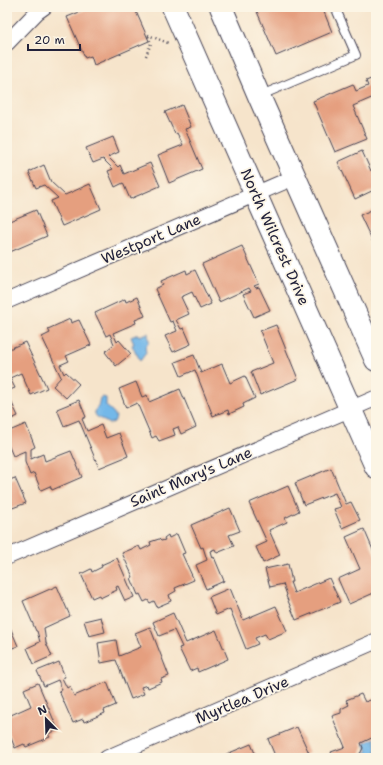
<svg xmlns="http://www.w3.org/2000/svg" width="383" height="765" viewBox="0 0 383 765" font-family="'Shantell Sans',sans-serif">
  <style>
    .water { fill: #73b8e9; stroke: #4a6d92 }
    .building { fill: #e59f7f }
    .lines { fill: none; stroke-linecap: round; stroke-linejoin: round }
    .service-casing { stroke: #423f51; stroke-width: 10 }
    .minor-casing { stroke: #423f51; stroke-width: 17 }
    .secondary-casing { stroke: #423f51; stroke-width: 24 }
    .path { stroke: #423f51; stroke-width: 2.5; stroke-dasharray: 1 3; stroke-linecap: butt }
    .service { stroke: #fff; stroke-width: 8 }
    .minor { stroke: #fff; stroke-width: 15 }
    .secondary { stroke: #fff; stroke-width: 22 }
    .labels { text-anchor: middle; dominant-baseline: central; stroke-width: 3.5; stroke-linejoin: round; paint-order: stroke }
    .street-label { font-size: 15px; fill: #22223b; stroke: #fcf5e5 }
  </style>
  <rect width="100%" height="100%" fill="#fcf5e5"/>
  <filter id="ink" filterUnits="userSpaceOnUse"><feTurbulence type="fractalNoise" baseFrequency=".025" numOctaves="2"/><feDisplacementMap in="SourceGraphic" scale="8" xChannelSelector="R" yChannelSelector="G"/><feConvolveMatrix kernelMatrix="1 2 1 2 8 2 1 2 1" color-interpolation-filters="sRGB"/></filter>
  <filter id="wash" filterUnits="userSpaceOnUse"><feTurbulence type="fractalNoise" baseFrequency=".012" numOctaves="4" result="noise"/><feDisplacementMap in="SourceGraphic" scale="16" xChannelSelector="R" yChannelSelector="G"/><feGaussianBlur stdDeviation="0.9" result="paint"/><feColorMatrix in="noise" values="0 0 0 0 0 0 0 0 0 0 0 0 0 0 0 0 0 1.4 0 .05"/><feComposite in="paint" operator="in"/></filter>
  <g filter="url(#wash)">
    <rect width="100%" height="100%" fill="#f6e4cb"/>
    <path class="water" d="M148 333 149 342 145 347 146 353 140 361 137 354H136L132 345 134 344 131 337 138 334 139 336Z
      M102 397 106 398V406L113 412 116 417 114 422 109 424 96 416 94 411 98 407 100 398Z
      M375 738 376 754 366 758 364 753 368 751 365 746V743Z"/>
    <g id="blocks">
      <path class="building" d="M92 7H134L149 41 94 65 91 56 85 58 67 17Z
        M255 7H322L332 32 276 56Z
        M376 77V96L353 106 367 139 335 152 313 101 353 84 356 91 368 86 366 81Z
        M182 105 191 127 185 129 202 169 169 183 158 155 183 145 177 133 175 134 165 112Z
        M113 137 119 152 108 157 118 167 120 165 124 174 150 163 160 186 130 199 123 183 115 187 108 171 113 169 103 159 93 163 86 148Z
        M362 151 371 171 376 169V189L355 199 338 162Z
        M44 165 51 182 65 195 90 184 101 209 62 226 51 201 58 198 44 185 36 188 29 172Z
        M376 208V249L360 215Z
        M36 210 47 236 10 252 7 245V222Z
        M242 246 259 284 254 286 256 288 259 287 270 310 254 317 243 294 251 291 249 288 219 302 202 264Z
        M186 270 187 274 195 270 211 304 200 309 192 292 181 297 189 314 176 320 181 329 184 328 191 344 173 352 165 336 177 331 173 321 170 322 155 289 163 285 161 281Z
        M137 297 145 316 135 320 136 323 113 333 117 342 119 340 131 354 116 366 105 352 114 344 110 334 106 336 95 313 125 299 126 302Z
        M70 319 71 323 79 320 91 345 66 356 69 361 60 365 64 374 66 372 79 384 66 398 53 386 61 377 42 337 50 333 48 329Z
        M276 325 298 379 260 395 251 372 273 363 260 331Z
        M25 342 47 388 31 395 21 373 10 378 15 388 7 391V350Z
        M194 355 201 373 222 364 230 383 245 376 255 398 243 404 244 407 229 414 228 410 213 416 195 370 181 376 175 362Z
        M136 382 142 397 147 395 149 402 180 389 196 427 181 434 178 427 173 429 175 435 159 441 156 436 152 438 137 403 126 408 119 389Z
        M7 393 18 416 7 421Z
        M79 400 86 417 82 419 87 431 101 425 106 438 119 433 128 456 99 468 79 420 64 426 57 409Z
        M26 424 35 447 31 449V459L43 454 45 461 71 451 82 477 52 490 50 486 41 490 34 473 30 475 25 462V451L13 456 7 442V432Z
        M331 468 346 504 351 502 360 520 342 528 334 509 341 507 335 493 304 505 295 483Z
        M15 478 26 503 7 510V481Z
        M288 486 299 511 285 518 287 522 269 530 280 555 263 563 256 547 267 542 249 503Z
        M230 508 240 531 229 535 234 546 217 553 215 549 210 551 212 558 214 557 224 581 206 589 196 565 207 560 203 547 201 548 191 525Z
        M364 529 376 557V592L349 604 338 579 360 569 346 537Z
        M177 534 185 553 182 554 194 580 175 588 176 591 169 595 171 601 157 607 154 601 150 603 148 600 144 602 140 594 138 595 131 578 133 577 122 553 139 546 141 550 151 545 150 542 159 539 161 541 165 540 164 538 168 535 169 538Z
        M117 558 134 597 125 601 118 586 116 587 117 590 100 598 99 595 92 598 81 574 91 569 92 572 102 567 101 565Z
        M288 564 292 582H290L294 593 329 578 340 602 296 620 286 596 287 595 283 584 270 587 265 569Z
        M57 586 70 616 44 628 46 643 52 656 34 664 27 648 40 642 37 631H36L23 601Z
        M230 588 243 620 276 606 287 631 268 639 265 634 255 638 258 644 246 649 230 609 216 615 209 597Z
        M173 613 186 643 216 630 228 659 198 672 197 668 190 671 179 648 182 647 174 630 159 636 153 622Z
        M101 617 105 632 89 636 84 621Z
        M7 620 18 646 7 650Z
        M150 627 169 676 161 679 162 682 148 688 147 685 141 687 144 694 131 699 116 660 101 663 98 643 116 640 119 656 141 647 135 633Z
        M59 662 65 677 62 678 67 688 70 686 74 696 107 682 116 705 104 710 105 713 84 722 83 719 73 723 59 691 62 690 58 680 44 686 37 671Z
        M38 683 58 730 48 734 50 737 26 747 24 744 15 748 7 728V706L11 715 31 706 24 689Z
        M361 694 365 702 376 698V736L361 743 363 748 360 754 353 757 354 758H333L331 752 345 747 332 716 341 713V709L349 705 346 700Z
        M297 727 309 753 297 758H276L268 739Z
        M251 744 257 758H217Z"/>
    </g>
  </g>
  <g filter="url(#ink)">
    <use href="#blocks" fill-opacity="0" stroke="#423f51" stroke-width="1"/>
    <g class="lines">
      <defs>
        <path id="service" d="M259 96 356 55 335 7"/>
        <path id="minor" d="M7 43 37 12 44 7
          M7 301 295 177
          M7 557 376 398
          M107 758 376 641"/>
        <path id="secondary" d="M173 7 376 467
          M221 7 259 96 376 360"/>
      </defs>
      <use href="#service" class="service-casing"/>
      <use href="#minor" class="minor-casing"/>
      <use href="#secondary" class="secondary-casing"/>
      <path class="path" d="M148 35 168 43
        M146 56 151 43 148 36"/>
      <use href="#service" class="service"/>
      <use href="#minor" class="minor"/>
      <use href="#secondary" class="secondary"/>
    </g>
  </g>
  <g class="labels">
    <g class="street-label">
      <text transform="translate(275 237) rotate(66)">North Wilcrest Drive</text>
      <text transform="translate(151 239) rotate(-23)">Westport Lane</text>
      <text transform="translate(191 477) rotate(-23)">Saint Mary's Lane</text>
      <text transform="translate(242 700) rotate(-23)">Myrtlea Drive</text>
    </g>
  </g>
  <rect width="383" height="765" fill="none" stroke="#fcf5e5" stroke-width="24"/>
  <g transform="translate(46 719) rotate(337)" stroke="#fcf5e5" stroke-width="3" paint-order="stroke">
  <path d="M0-3L7 15L0 10L-7 15Z" fill="#22223b"/>
  <text y="-6" font-size="11" font-weight="bold" text-anchor="middle" fill="#22223b">N</text>
  </g>
  <path d="M28 44v6h52v-6" fill="none" stroke="#22223b" stroke-width="2"/>
  <text x="34" y="44" font-size="12" fill="#22223b" stroke="#fcf5e5" stroke-width="3" paint-order="stroke">20 m</text>
</svg>
